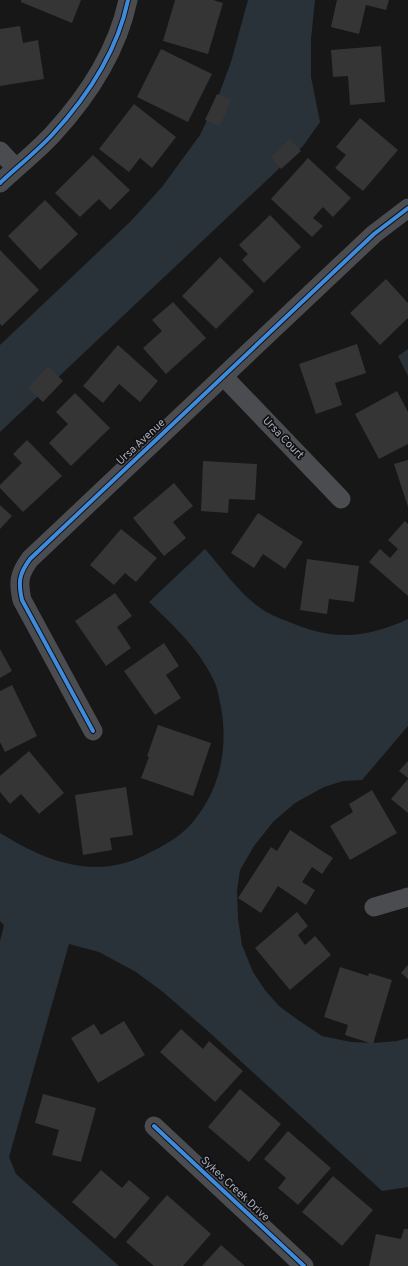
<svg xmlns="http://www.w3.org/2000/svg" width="408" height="1266" viewBox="0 0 408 1266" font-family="Overpass,sans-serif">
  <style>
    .water { fill: #2a3239 }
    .building { fill: #353536 }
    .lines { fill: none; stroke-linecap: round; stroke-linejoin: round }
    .street { stroke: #4b4c50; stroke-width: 19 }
    .cycleway-casing { stroke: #111113; stroke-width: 6 }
    .cycleway { stroke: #408adc; stroke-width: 4 }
    .labels { text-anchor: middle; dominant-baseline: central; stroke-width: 3.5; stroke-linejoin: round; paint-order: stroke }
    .street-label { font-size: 11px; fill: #a8adb8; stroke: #111113 }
  </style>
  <rect width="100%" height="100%" fill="#171717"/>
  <path class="water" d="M248 0H315L311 39V77L320 122 303 146 0 432V345L131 221 162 187 200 135 218 97 231 62Z
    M408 349V376L398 356Z
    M205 549C221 567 240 594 259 607 268 614 279 618 289 622 306 629 325 635 343 635 363 636 390 628 408 619V726L362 780 343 781 324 787 295 803 273 822 254 846 240 870 237 891 238 919 242 945 253 972 265 990 279 1006 298 1020 322 1036 351 1042 374 1043 397 1041 408 1038V1187L382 1191 209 1032 163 992 136 972 99 952 69 944 9 1157 16 1174 119 1266H0V941L4 925 0 921V833C28 850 61 867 96 867 116 867 135 861 153 851 169 843 185 833 196 818 221 786 228 747 221 707 219 698 218 689 214 681 200 650 173 625 149 602Z"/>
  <path class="building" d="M21 0H81L72 23 21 2Z
    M175 0H213L223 3 208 54 163 41Z
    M337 0H389L386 10 366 5 359 34 331 27Z
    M20 26 23 43 38 40 44 79 0 86V29Z
    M381 46 385 102 350 105 348 76 333 77 331 50Z
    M161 49 212 74 188 122 137 97Z
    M217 94 231 100 220 126 205 120Z
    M134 104 176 137 152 168 140 158 129 172 99 149Z
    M360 118 398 150 363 191 335 168 346 155 336 147Z
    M290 139 301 151 281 169 271 157Z
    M93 155 130 190 110 210 99 199 80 217 55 193Z
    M308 158 351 198 333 217 323 207 313 218 323 226 312 237 271 199Z
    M45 200 78 234 40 270 8 236Z
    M270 215 301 247 264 283 242 260 248 254 239 245Z
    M0 250 39 290 2 326 0 324Z
    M220 257 254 291 216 329 182 296Z
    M386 279 408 303V318L380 345 350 313Z
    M173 302 206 338 166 374 143 348 162 331 152 320Z
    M357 344 366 373 335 383 342 405 316 414 299 364Z
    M118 345 158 381 140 402 119 384 103 403 83 386Z
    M48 366 63 381 43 402 28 388Z
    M397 391 408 412V444L379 459 355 414Z
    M75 393 110 428 71 466 49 443 68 424 56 412Z
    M27 440 62 476 23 512 0 488V485L22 463 13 454Z
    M408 460V507L394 464Z
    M203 461 257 464 255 500 229 499 228 513 201 511Z
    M174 483 193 506 173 522 186 538 164 556 133 518Z
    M0 505 12 516 0 529Z
    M258 513 303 542 285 569 263 554 254 568 231 553Z
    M405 521 408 524V596L369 562 380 549 390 558 398 549 388 540Z
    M121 529 157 558 136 582 125 573 114 585 90 565Z
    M307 559 359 566 354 602 329 599 327 614 300 610Z
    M115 593 132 616 117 627 131 648 106 666 75 621Z
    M164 643 179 666 166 675 181 698 155 715 124 671Z
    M0 649 12 671 0 678Z
    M12 685 37 736 5 752 0 742V691Z
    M158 725 211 743 193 796 141 778 149 757 147 756Z
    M29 751 64 793 39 814 21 794 10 804 0 792V776Z
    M408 761V778L399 771Z
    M408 779V813L391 799Z
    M126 787 133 835 110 838 112 850 83 855 75 795Z
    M372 790 397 833 350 860 330 826 353 812 349 804Z
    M290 830 333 858 322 874 312 867 302 882 315 890 306 905 278 886 261 913 238 898 271 847 277 851Z
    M297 912 308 926 298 935 305 945 315 936 331 955 290 990 255 948Z
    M408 965V979L401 973Z
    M340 967 368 976 369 973 392 980 373 1044 345 1035 348 1025 324 1017Z
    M124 1021 145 1055 98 1083 71 1038 94 1024 101 1035Z
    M181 1029 203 1049 209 1041 243 1071 215 1102 160 1052Z
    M240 1089 281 1124 249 1162 208 1127Z
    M43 1094 96 1108 81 1162 52 1155 59 1130 35 1123Z
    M288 1131 331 1168 298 1205 278 1188 286 1178 264 1159Z
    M101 1170 122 1188 129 1180 150 1198 115 1239 72 1202Z
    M333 1176 373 1210 342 1246 302 1212Z
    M167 1195 211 1234 183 1266H154L126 1242Z
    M404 1229H408V1266H369L376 1234 401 1239Z
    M221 1245 245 1266H202Z"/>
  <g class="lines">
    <path class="street" d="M0 151 16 168
      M0 183C17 167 36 152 52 135 88 96 117 52 128 0
      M224 377 341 499
      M93 731 22 600C18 582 19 574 30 559L340 266 374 234 408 208
      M374 907 405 898 408 897
      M154 1126 304 1266"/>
    <defs>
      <path id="cycleway" d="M0 183C17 167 36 152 52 135 88 96 117 52 128 0
        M93 731 22 600C18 582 19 574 30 559L340 266 374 234 408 208
        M154 1126 304 1266"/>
    </defs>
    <use href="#cycleway" class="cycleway-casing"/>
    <use href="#cycleway" class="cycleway"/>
  </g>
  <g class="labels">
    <g class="street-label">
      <text transform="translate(283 438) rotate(46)">Ursa Court</text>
      <text transform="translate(141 442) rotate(-43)">Ursa Avenue</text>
      <text transform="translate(235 1189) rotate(43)">Sykes Creek Drive</text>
    </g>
  </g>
</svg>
